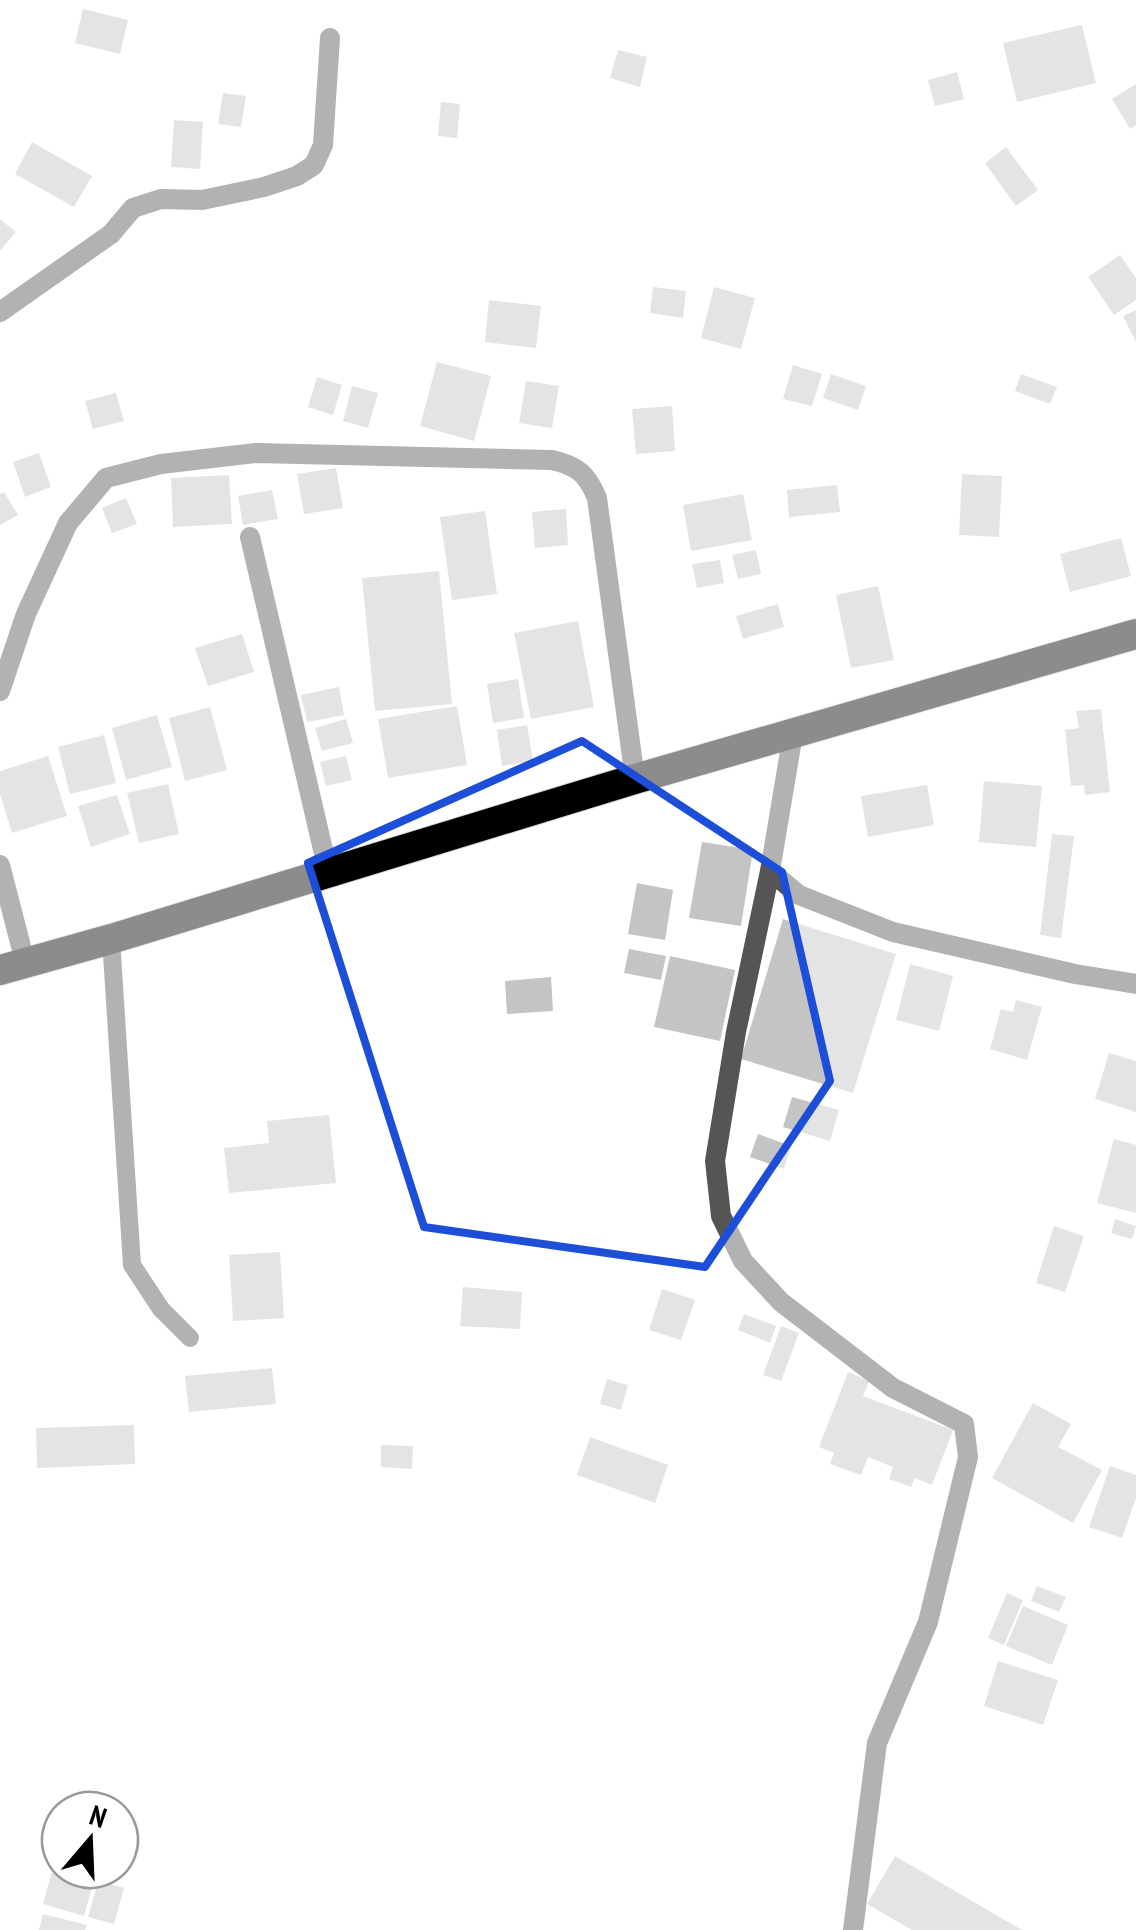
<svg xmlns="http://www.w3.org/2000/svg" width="1136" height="1930" viewBox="0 0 1136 1930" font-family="'PT Sans Narrow',sans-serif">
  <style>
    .building { fill: #c4c4c4 }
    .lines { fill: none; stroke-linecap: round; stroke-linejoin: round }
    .highway-casing { stroke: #dbdbdb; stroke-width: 32 }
    .lane { stroke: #555; stroke-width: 18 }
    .street { stroke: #555; stroke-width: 20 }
    .highway { stroke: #000; stroke-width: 30 }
    .marked { fill: none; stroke: #1d4ed8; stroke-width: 8; stroke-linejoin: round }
  </style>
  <rect width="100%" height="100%" fill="#fff"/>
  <path class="building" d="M83 9 128 20 120 54 75 43Z
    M1082 25 1096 83 1017 102 1003 43Z
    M618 50 647 57 640 87 610 78Z
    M957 72 964 99 935 106 928 80Z
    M1136 84V125L1130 129 1112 99Z
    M223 93 246 96 241 127 218 124Z
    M441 102 460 104 457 138 438 136Z
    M174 120 203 122 200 169 171 167Z
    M32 142 92 176 74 207 15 174Z
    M1006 147 1038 190 1016 206 985 163Z
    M0 219 16 232 0 251Z
    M1120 255 1136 278V300L1114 315 1088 277Z
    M653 287 686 291 683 318 650 313Z
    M714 287 755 298 741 349 701 338Z
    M489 300 541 306 536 348 485 342Z
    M1136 310V342L1123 316Z
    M437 362 491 376 474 441 420 426Z
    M793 365 822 374 812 406 783 399Z
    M831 374 866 386 858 410 823 398Z
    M1021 374 1057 387 1050 404 1015 391Z
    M317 377 342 385 333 415 308 407Z
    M526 381 559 386 552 428 519 423Z
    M352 386 378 393 368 428 343 421Z
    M116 393 124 421 93 429 85 401Z
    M672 406 675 451 636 454 632 409Z
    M39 453 51 487 25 497 13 462Z
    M336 468 343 508 304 514 297 474Z
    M962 474 1002 476 999 537 959 535Z
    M229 475 232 524 173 527 171 478Z
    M837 485 840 512 789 517 787 490Z
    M272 490 278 519 243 525 238 496Z
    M4 492 18 515 0 525V494Z
    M743 494 752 540 691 551 683 505Z
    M126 498 137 524 112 533 102 508Z
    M566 509 568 545 535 548 532 512Z
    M485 511 497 594 452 600 440 517Z
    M1121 538 1131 576 1070 592 1060 554Z
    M756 550 761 574 738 579 732 555Z
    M720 560 724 583 697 588 692 564Z
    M439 571 452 704 375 711 362 578Z
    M878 586 894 660 851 668 836 595Z
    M778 604 784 627 743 639 736 616Z
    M578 621 594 707 531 719 514 633Z
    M242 634 254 672 208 686 195 648Z
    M518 679 524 718 493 723 487 684Z
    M339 687 344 715 307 722 301 695Z
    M457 706 467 765 388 778 378 719Z
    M210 707 227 770 185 781 169 718Z
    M1101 709 1110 792 1085 795 1084 785 1071 786 1065 730 1079 728 1076 711Z
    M157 715 172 767 126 780 112 728Z
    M346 719 353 743 322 751 315 728Z
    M527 725 533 761 502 766 497 730Z
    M104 735 116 783 70 794 58 747Z
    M48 756 67 816 12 833 0 794V771Z
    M346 756 352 780 326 786 320 762Z
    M984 781 1042 786 1036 847 979 842Z
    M168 784 179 834 139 843 127 793Z
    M927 785 934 825 868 837 861 796Z
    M117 795 130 834 91 847 78 806Z
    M1052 834 1074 836 1061 938 1040 935Z
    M702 842 753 850 741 926 689 918Z
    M637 883 673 890 665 940 628 934Z
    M783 919 896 954 853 1093 741 1059Z
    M629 949 666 956 661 980 624 973Z
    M670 956 735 970 720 1041 654 1027Z
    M910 964 953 976 939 1031 896 1020Z
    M551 977 553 1011 507 1014 505 981Z
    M1016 1000 1042 1007 1027 1060 990 1049 1001 1009 1013 1012Z
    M1109 1053 1136 1061V1112L1095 1099Z
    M792 1097 839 1110 830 1141 783 1127Z
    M329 1115 336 1183 229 1193 224 1148 269 1143 267 1121Z
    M758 1134 791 1146 784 1169 750 1157Z
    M1114 1139 1136 1145V1213L1097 1203Z
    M1115 1219 1136 1226 1132 1239 1111 1233Z
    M1054 1226 1084 1236 1065 1292 1036 1283Z
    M280 1252 284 1318 233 1321 229 1255Z
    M463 1287 522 1292 520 1329 460 1326Z
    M662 1289 695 1300 681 1340 649 1330Z
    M744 1314 776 1326 770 1343 738 1330Z
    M781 1326 799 1333 781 1381 763 1375Z
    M272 1368 276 1404 189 1412 185 1376Z
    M848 1372 869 1381 863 1396 953 1430 932 1485 915 1478 911 1487 889 1479 893 1467 868 1457 861 1475 830 1464 834 1453 819 1447Z
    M607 1379 628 1385 621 1410 600 1404Z
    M1033 1403 1071 1424 1058 1447 1102 1470 1073 1523 992 1478Z
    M134 1425 135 1464 37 1468 36 1428Z
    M590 1437 668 1465 655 1503 577 1475Z
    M381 1445 413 1446 412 1469 381 1467Z
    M1110 1466 1136 1475V1498L1122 1538 1089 1527Z
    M1037 1586 1066 1597 1059 1612 1031 1601Z
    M1007 1593 1023 1600 1004 1645 988 1638Z
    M1023 1606 1068 1625 1052 1665 1006 1646Z
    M998 1661 1058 1680 1043 1725 984 1706Z
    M895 1856 1022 1930H912L867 1904Z
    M53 1868 94 1880 84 1916 43 1904Z
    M98 1881 124 1888 114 1924 88 1917Z
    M43 1914 87 1925 85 1930H39Z"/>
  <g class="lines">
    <defs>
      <path id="highway" d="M0 970 111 939 635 779 1136 634"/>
    </defs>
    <use href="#highway" class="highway-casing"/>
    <path class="lane" d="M111 939 132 1265 161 1309 190 1338"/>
    <path class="street" d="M0 312 111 234 133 208 161 199 202 200 264 187 297 176 314 165 323 145 330 38
      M250 537 328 871
      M0 691 26 614 68 523 106 478 161 464 256 453 552 460C578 466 587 474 597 498L635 779
      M793 734 770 871 799 895 893 932 1075 974 1136 984
      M0 865 25 962
      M770 871 736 1032 715 1161 721 1216 743 1261 781 1302 893 1388 964 1424 968 1457 928 1622 877 1743 853 1930"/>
    <use href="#highway" class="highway"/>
  </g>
  <path d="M0 0H1136V1930H0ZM582 741 782 872 830 1081 705 1267 424 1227 308 863Z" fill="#fff" fill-opacity=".55" fill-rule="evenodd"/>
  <path class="marked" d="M582 741 782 872 830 1081 705 1267 424 1227 308 863Z"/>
  <g transform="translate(90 1840) rotate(19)"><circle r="48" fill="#ffffff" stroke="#999999" stroke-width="2.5"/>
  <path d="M0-8L18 38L0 25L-18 38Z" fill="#000000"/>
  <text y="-15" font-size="28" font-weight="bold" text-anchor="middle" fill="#000000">N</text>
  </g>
</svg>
